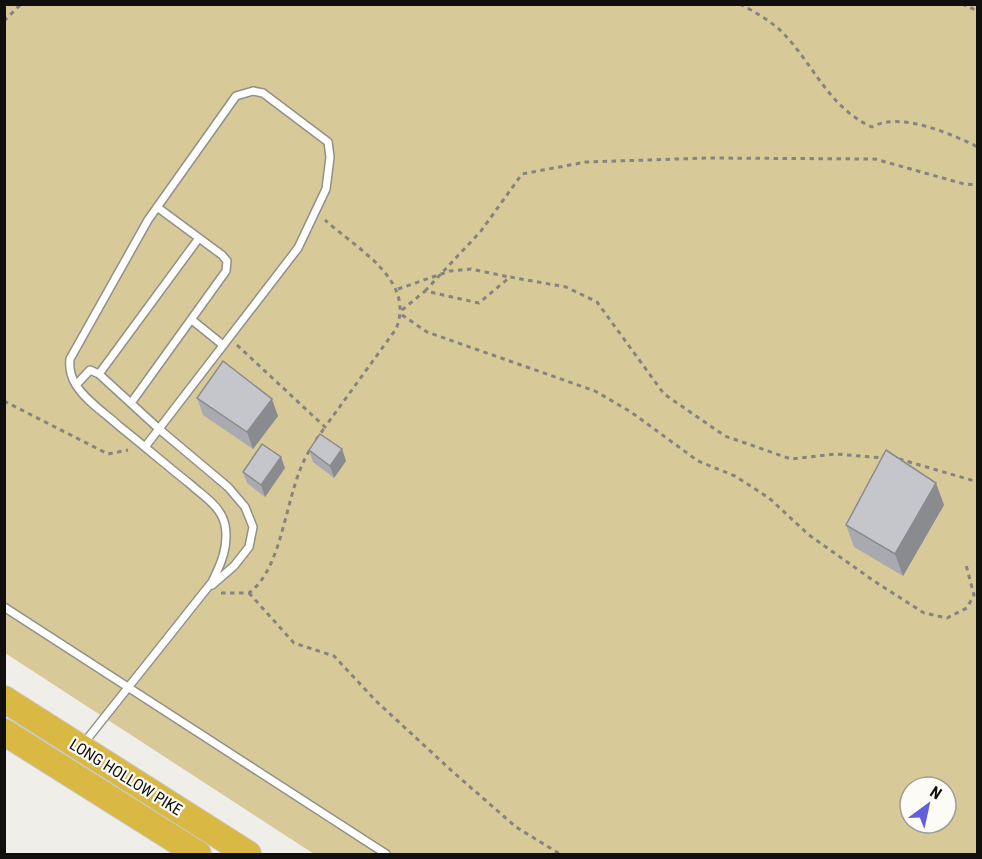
<svg xmlns="http://www.w3.org/2000/svg" width="982" height="859" viewBox="0 0 982 859" font-family="'Roboto Condensed',sans-serif">
  <style>
    .green { fill: #d8c998; fill-rule: evenodd }
    .lines { fill: none; stroke-linecap: round; stroke-linejoin: round }
    .lane-casing { stroke: #91908a; stroke-width: 10 }
    .highway-casing { stroke: #cacaca; stroke-width: 28 }
    .path { stroke: #858480; stroke-width: 3; stroke-dasharray: 4.5 4.5; stroke-linecap: butt }
    .lane { stroke: #fff; stroke-width: 7 }
    .highway { stroke: #d9b844; stroke-width: 26 }
    .wall { fill: #a9aaaf }
    .shaded-wall { fill: #8a8b8e }
    .building { fill: #c5c6cb; stroke: #8a8b8e; stroke-width: 1.5 }
    .labels { text-anchor: middle; dominant-baseline: central; stroke-width: 4.5; stroke-linejoin: round; paint-order: stroke }
    .street-label { font-size: 16px; fill: #100f0d; stroke: #fdfbf5 }
  </style>
  <rect width="100%" height="100%" fill="#f0eee8"/>
  <path class="green" d="M4 5H977V854H314L5 653ZM910 787H946V823H910Z"/>
  <g class="lines">
    <defs>
      <path id="lane" d="M192 320 223 345
        M99 374 199 238
        M76 385 90 370 99 374 159 429 228 487 245 507 253 527 249 547 234 566 212 585
        M131 403 226 271 227 261 222 255 157 207
        M4 607 386 854
        M84 743 212 582C221 564 229 546 225 525 221 506 203 496 190 484 166 465 143 445 119 426 105 413 86 401 76 385 71 377 69 368 70 359L148 220 236 96 253 91 263 93 328 142 330 157 326 189 298 248 145 447"/>
      <path id="highway" d="M4 699 248 854
        M4 732 198 854"/>
    </defs>
    <use href="#lane" class="lane-casing"/>
    <use href="#highway" class="highway-casing"/>
    <path class="path" d="M740 4C755 12 771 21 783 33 814 65 829 108 872 127 900 111 951 134 978 147
      M962 4 978 11
      M4 21 21 4
      M398 289 450 271 471 269 509 277
      M425 291 481 231 522 174 586 162 708 158 875 159 964 184 978 185
      M402 310 425 291 479 303 510 277 566 287 597 302 664 394 725 436 791 459 836 454 883 458
      M402 315 427 332 595 391 631 412 698 461 735 476 769 498 809 535 874 581 924 613 947 618 967 608 974 595 966 565
      M237 345 325 427 396 329C416 280 357 249 325 220
      M4 401 108 454 128 450
      M316 440 325 427
      M899 459 978 482
      M221 593H249C286 565 284 489 311 448
      M249 593 294 643 334 656 376 701 453 772 516 827 560 854"/>
    <use href="#lane" class="lane"/>
    <use href="#highway" class="highway"/>
  </g>
  <path class="wall" d="M197 398 278 416 253 449 203 415Z
    M342 449 346 461 334 478 313 462 309 450Z
    M285 468 265 497 247 483 243 472Z
    M944 505 903 576 854 547 846 525Z"/>
  <path class="shaded-wall" d="M272 399 278 416 253 449 247 432Z
    M342 449 346 461 334 478 330 466Z
    M281 457 285 468 265 497 261 485Z
    M936 483 944 505 903 576 895 554Z"/>
  <path class="building" d="M223 361 272 399 247 432 197 398Z
    M320 434 342 449 330 466 309 450Z
    M262 444 281 457 261 485 243 472Z
    M886 450 936 483 895 554 846 525Z"/>
  <g class="labels">
    <g class="street-label">
      <text transform="translate(126 777) rotate(32)">LONG HOLLOW PIKE</text>
    </g>
  </g>
  <rect width="982" height="859" fill="none" stroke="#100f0d" stroke-width="12"/>
  <g transform="translate(928 805) rotate(33)"><circle r="28" fill="#fdfbf5" stroke="#9e9d98" stroke-width="1.5"/>
  <path d="M0-4.5L10 22L0 15L-10 22Z" fill="#625fd8"/>
  <text y="-9" font-size="16" font-weight="bold" text-anchor="middle" fill="#100f0d">N</text>
  </g>
</svg>
